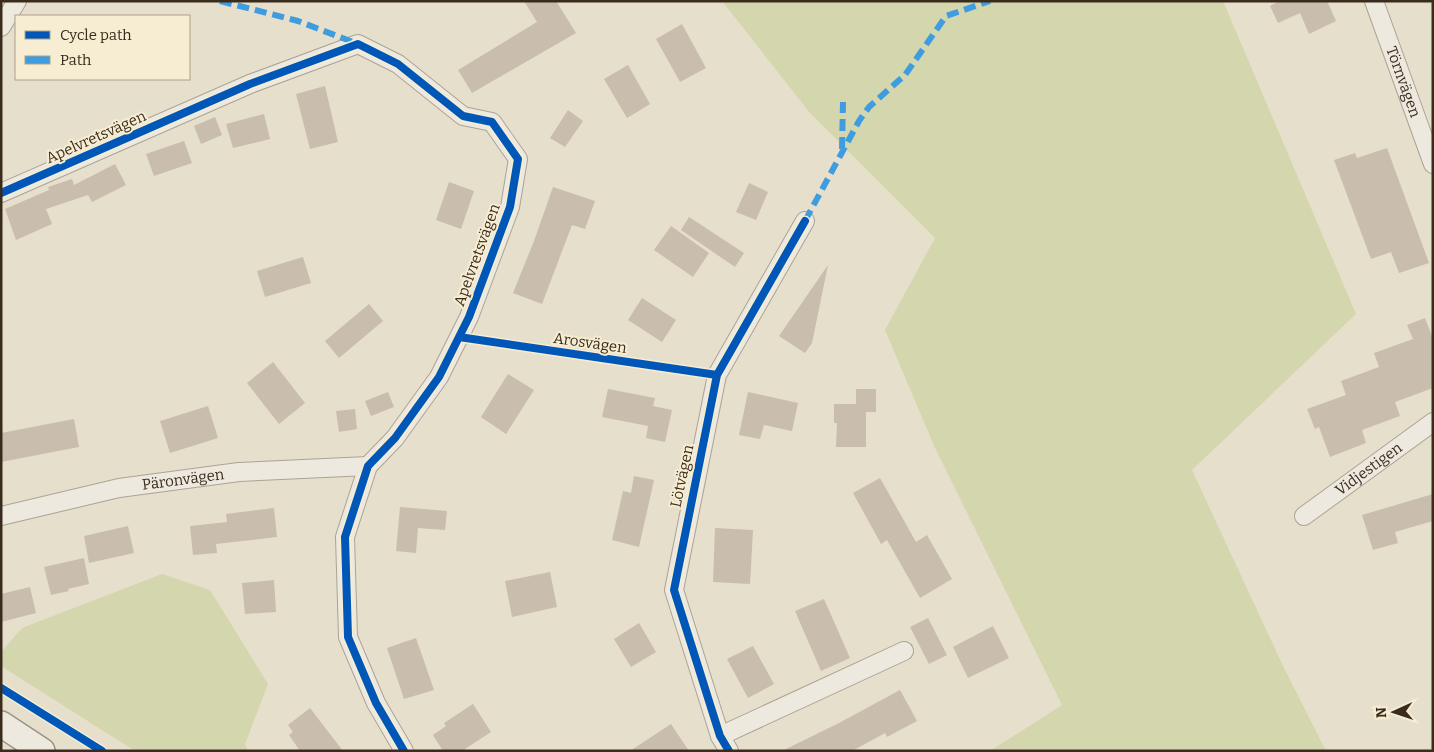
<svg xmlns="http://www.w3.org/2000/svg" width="1434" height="752" viewBox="0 0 1434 752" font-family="Bitter,serif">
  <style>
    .green { fill: #d4d6ae }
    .building { fill: #c9bdad }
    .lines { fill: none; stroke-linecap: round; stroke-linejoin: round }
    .minor-casing { stroke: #aba395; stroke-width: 20 }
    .secondary-casing { stroke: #9a9386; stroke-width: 28 }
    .minor { stroke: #ede9df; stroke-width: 18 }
    .secondary { stroke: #ede9df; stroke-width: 25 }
    .quiet { stroke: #3e9cdf; stroke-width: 6; stroke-dasharray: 12 6; stroke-linecap: butt }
    .cycleway-casing { stroke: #f7edd2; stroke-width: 11 }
    .cycleway { stroke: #0057b8; stroke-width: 8 }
    .labels { text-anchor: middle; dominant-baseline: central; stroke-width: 4; stroke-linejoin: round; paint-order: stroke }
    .street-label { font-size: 15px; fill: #3a2c1d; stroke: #f7edd2 }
  </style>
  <rect width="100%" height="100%" fill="#e6dfcc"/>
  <path class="green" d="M722 1H1223L1356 314 1192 470 1283 666 1326 751H990L1062 705 935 448 885 330 935 238 810 113Z
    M162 574 210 590 268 684 245 744 248 751H135L1 666V652L22 628Z"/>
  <path class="building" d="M524 1H556L576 33 472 93 458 70 537 22Z
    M1279 1H1327L1336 21 1309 34 1300 13 1278 23 1270 6Z
    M682 24 706 68 680 82 656 39Z
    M628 65 650 104 627 118 604 79Z
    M325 86 338 142 310 149 296 94Z
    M568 110 583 121 565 147 550 138Z
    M264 114 270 139 233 148 226 124Z
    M215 117 222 135 201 144 194 126Z
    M184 141 192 163 154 176 146 154Z
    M1387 148 1429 263 1399 273 1391 252 1371 259 1334 160 1355 153 1357 158Z
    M115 164 126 185 92 202 88 195 46 209 52 224 16 240 5 209 49 190 48 187 72 179 74 185Z
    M449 182 474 191 461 229 436 220Z
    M749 183 768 192 756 220 736 212Z
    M553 187 595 201 585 229 572 225 542 304 513 293 534 241Z
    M689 217 744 253 735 267 681 230Z
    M671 226 709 253 693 277 654 250Z
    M303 257 311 283 265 297 257 271Z
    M828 265 812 343 805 353 779 336Z
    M642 298 676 320 662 342 628 320Z
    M369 304 383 321 339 358 325 341Z
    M1425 318 1433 339V388L1395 402 1400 416 1362 430 1366 443 1330 457 1319 427 1315 429 1307 409 1346 395 1341 381 1379 367 1374 353 1413 339 1407 325Z
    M273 362 305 403 279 424 247 383Z
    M508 374 534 390 506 434 481 417Z
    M608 389 655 398 653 406 672 410 665 442 646 438 648 426 602 417Z
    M856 389H876V412H866V447H836L837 423H834V404H856Z
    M388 392 394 407 371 416 365 401Z
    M748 392 798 403 792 431 764 425 760 439 739 435Z
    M208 406 218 438 170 453 160 421Z
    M355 409 357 429 339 432 336 411Z
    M74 419 79 447 1 462V433Z
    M634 476 654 480 639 547 612 540 623 491 631 493Z
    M880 478 916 542 927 535 952 579 920 598 887 540 881 544 853 493Z
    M1433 494V521L1395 532 1398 543 1373 550 1362 515Z
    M400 507 447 511 445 530 418 528 416 553 396 551Z
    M274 508 277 537 216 544 217 553 193 555 190 526 227 522 226 514Z
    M128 526 134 553 89 563 84 536Z
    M715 528 753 530 750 584 713 582Z
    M84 558 89 584 68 589 69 591 51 595 44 567Z
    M550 572 557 607 512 617 505 581Z
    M274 580 276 612 245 614 242 583Z
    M30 587 36 613 1 622V594Z
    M824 599 850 658 821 671 795 611Z
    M928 618 947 655 929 664 910 627Z
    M639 623 656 652 631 667 614 639Z
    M993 626 1009 658 968 678 953 647Z
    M416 638 434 690 404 699 387 648Z
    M753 646 774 684 748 698 727 659Z
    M900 690 917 721 887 737 885 733 852 751H782L839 723Z
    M473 704 491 732 462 751H443L433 735 446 726 444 723Z
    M310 708 343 751H300L289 735 293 732 288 725Z
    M671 724 689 751H630Z"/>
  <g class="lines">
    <defs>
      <g id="minor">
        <path id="s1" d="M1374 1 1433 164"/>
        <path d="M1 27 17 1"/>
        <path d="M1 193 250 84 358 44 398 64 463 116 492 122 518 159 510 207 469 317 439 377 395 438 368 466 345 537 348 637 376 703 404 751"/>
        <path id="s2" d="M1 516 119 488 239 472 368 466"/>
        <path id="s3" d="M1304 516 1433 422"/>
        <path d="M720 736 904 651"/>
        <path d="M729 751 720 736 674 590 717 375 805 221"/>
      </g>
      <path id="secondary" d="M1 724 42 751"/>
    </defs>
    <use href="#minor" class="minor-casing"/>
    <use href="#secondary" class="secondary-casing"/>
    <use href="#minor" class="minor"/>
    <use href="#secondary" class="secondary"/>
    <path class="quiet" d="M220 1 298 21 358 44
      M842 149 843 102
      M805 221 859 121 869 107 905 75 946 16 990 1"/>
    <defs>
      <path id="cycleway" d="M1 193 250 84 358 44 398 64 463 116 492 122 518 159 510 207 469 317 439 377 395 438 368 466 345 537 348 637 376 703 404 751
        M459 337 717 375
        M1 688 102 751
        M729 751 720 736 674 590 717 375 805 221"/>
    </defs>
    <use href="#cycleway" class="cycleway-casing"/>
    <use href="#cycleway" class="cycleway"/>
  </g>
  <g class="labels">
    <g class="street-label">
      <text stroke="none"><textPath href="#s1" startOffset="86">Törnvägen</textPath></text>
      <text transform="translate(96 137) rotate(-24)">Apelvretsvägen</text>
      <text transform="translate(477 255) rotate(-70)">Apelvretsvägen</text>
      <text transform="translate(590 343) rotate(8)">Arosvägen</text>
      <text stroke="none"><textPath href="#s3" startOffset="80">Vidjestigen</textPath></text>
      <text transform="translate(682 476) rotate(-78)">Lötvägen</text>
      <text stroke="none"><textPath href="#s2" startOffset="186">Päronvägen</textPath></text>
    </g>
  </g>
  <rect width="1434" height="752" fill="none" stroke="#3a2c1d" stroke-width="5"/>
  <rect x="15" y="15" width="175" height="65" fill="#f7edd2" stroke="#aba08a"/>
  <rect x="25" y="31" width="25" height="8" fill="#0057b8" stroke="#aba08a"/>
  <text x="60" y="40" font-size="15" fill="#3a2c1d">Cycle path</text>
  <rect x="25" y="56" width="25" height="8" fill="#3e9cdf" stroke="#aba08a"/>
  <text x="60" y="65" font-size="15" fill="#3a2c1d">Path</text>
  <g transform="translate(1394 712) rotate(267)" stroke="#f7edd2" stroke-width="4" paint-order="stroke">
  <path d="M0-4L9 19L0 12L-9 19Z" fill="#3a2c1d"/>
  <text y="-8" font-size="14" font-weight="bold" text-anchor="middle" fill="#3a2c1d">N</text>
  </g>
</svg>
